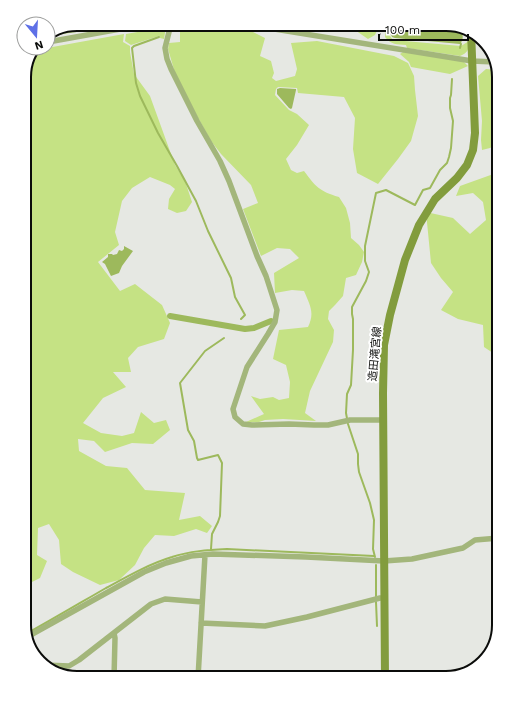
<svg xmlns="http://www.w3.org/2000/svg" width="523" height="702" viewBox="0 0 523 702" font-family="'Work Sans','Noto Sans JP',sans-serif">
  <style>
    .green { fill: #c5e284 }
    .water { fill: #9db95c }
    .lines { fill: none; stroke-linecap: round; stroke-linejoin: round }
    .stream { stroke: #9db95c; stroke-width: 2 }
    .canal { stroke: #9db95c; stroke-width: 6 }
    .path { stroke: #939491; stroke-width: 1; stroke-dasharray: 2 2; stroke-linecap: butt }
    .street { stroke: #a3b67b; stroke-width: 5.5 }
    .secondary { stroke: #829c3d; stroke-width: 8 }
    .labels { text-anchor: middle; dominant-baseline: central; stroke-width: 4; stroke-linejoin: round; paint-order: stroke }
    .street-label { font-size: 11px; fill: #0b0c0a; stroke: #fff }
    .rim { fill: none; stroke: #0b0c0a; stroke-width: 2 }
  </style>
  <rect width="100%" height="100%" fill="#e6e8e3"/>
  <path class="green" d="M77 24H127V25L48 36V35Z
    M180 24H211L238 27 253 32 265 38 260 56 271 61 274 73 272 78 276 81 295 76 297 69 291 43 317 41 394 56 408 63 414 76 415 90 418 116 411 141 398 159 378 184 357 173 353 149 355 118 344 97 298 93 297 88 278 87 276 89 275 95 289 110 297 114 309 125 297 145 286 159 291 170 297 173 304 171C316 187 319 191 339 197L346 208 350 223 351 238 359 245 364 252 362 262 356 275 346 278 343 296 335 305 329 311 328 319 334 330 333 342 310 391 305 413 316 421 283 419 265 420 259 422H246L264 414 251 396 260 399 273 397 279 400 289 398 290 382 286 365 273 359 279 330 308 327C315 313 310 305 304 291L292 290 275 293 274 273 299 258 290 249 277 248 261 256 243 209 258 203 251 185 221 154 211 141 192 107 175 73 168 49 169 43 180 42Z
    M298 24H380L375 35 368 39 352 28H298Z
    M166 27 164 39 160 38 159 36 131 45 125 41 126 34Z
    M386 30C389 33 390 37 393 40L461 46 469 41C469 49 468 53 460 56L407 48 406 45C397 44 391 45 385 37Z
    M124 34 123 42 130 46V52L134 74 150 96 175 165 185 181 192 202 186 211 177 213 168 209 169 199 175 189 170 185 150 177 132 188 122 201 115 232 119 245 98 262 120 291 135 284 162 305 170 323 164 339 138 347 128 358 131 372H113L126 387 103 398 83 423 101 433 122 436 134 433 141 412 154 423 166 420 170 430 153 444 132 443 105 452 94 441 78 439 79 451 106 466 127 468 145 490 185 493 179 520 200 516 212 526 207 533 196 529 174 536 155 535 144 548 135 565 119 580 100 585 73 572 61 564 59 540 49 524 38 528 37 555 47 561 40 578 24 586V73L36 50Z
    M403 52 463 61 468 66 450 74 411 67 409 62 400 54Z
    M486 69 497 70 499 77V143L490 148 482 150 481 140 482 121 478 76Z
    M499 172V357L484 347 483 325 458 319 441 310 453 292 441 278 431 263 426 212 453 218 470 234 486 220 483 202 473 193 456 196 460 186Z"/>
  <path class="water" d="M393 24H449L461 28C463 34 464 39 460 44L395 38 392 37 390 33Z
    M280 88 296 89V90L292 108 291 109 289 108 277 94V89Z
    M124 246 133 251 122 266 119 273 111 276 105 264 102 262 108 257V254H112L113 255 117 254 119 250 122 251 124 249Z"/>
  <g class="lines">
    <path class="stream" d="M159 37 134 46 132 48 136 83 140 96 158 133 177 166 196 201 208 231 231 278 235 297 245 315 241 319
      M459 41 461 44 460 48
      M211 549 212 534 218 522 220 516 222 463 218 455 198 460 197 458 194 441 188 430 180 383 205 351 224 338
      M375 557 373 549 374 520 370 503 359 472 358 464V454L348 424 346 413 347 394 351 385 353 350V319L352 314V307L366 281 369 272 365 261V246L376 193 386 190 415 205 423 190 430 188 440 170 447 163 449 157 451 148 453 121 450 108V98L451 95 452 79
      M376 597V565
      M376 602 377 626
      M26 634C53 619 80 603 106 588 128 576 149 564 172 557 190 551 208 550 227 549L374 556"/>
    <path class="canal" d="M170 316 245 329 254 328 271 321"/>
    <path class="path" d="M379 39 383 24"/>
    <path class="street" d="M171 24 165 48 167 59 171 69 197 121 220 161 229 181 257 256 266 276 277 310 275 322 268 334 247 367 233 409 235 417 243 424 252 425 289 424 314 425H328L350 420H383
      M243 24 472 61 495 62
      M48 42 148 24
      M201 623 265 626 307 617 380 598H384
      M27 637 144 572 166 563 191 556 213 554 306 557 384 561 412 559 463 548 475 540 499 538
      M45 665 69 666 79 660 151 604 165 599 202 602
      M114 678 115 638 114 633
      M198 678 205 555"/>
    <path class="secondary" d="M385 678 383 393 384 345 390 315 405 260 419 225 435 199 457 178 467 165 473 150 475 133 471 31"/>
  </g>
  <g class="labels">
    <g class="street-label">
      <text transform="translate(375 354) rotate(-85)">造田滝宮線</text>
    </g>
  </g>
  <path d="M0 0H523V702H0ZM77 31H446A46 46 0 0 1 492 77V625A46 46 0 0 1 446 671H77A46 46 0 0 1 31 625V77A46 46 0 0 1 77 31Z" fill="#fff" fill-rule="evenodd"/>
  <path class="rim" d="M77 31H446A46 46 0 0 1 492 77V625A46 46 0 0 1 446 671H77A46 46 0 0 1 31 625V77A46 46 0 0 1 77 31Z"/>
  <g transform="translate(36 36) rotate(162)"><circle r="19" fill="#ffffff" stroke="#9d9e9d"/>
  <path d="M0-3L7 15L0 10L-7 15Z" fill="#5e70e7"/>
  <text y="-6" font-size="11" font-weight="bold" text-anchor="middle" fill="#0b0c0a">N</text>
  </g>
  <path d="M379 34v6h89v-6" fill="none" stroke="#0b0c0a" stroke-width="2"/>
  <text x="385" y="34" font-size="12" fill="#0b0c0a" stroke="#ffffff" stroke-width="3" paint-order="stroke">100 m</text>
</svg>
